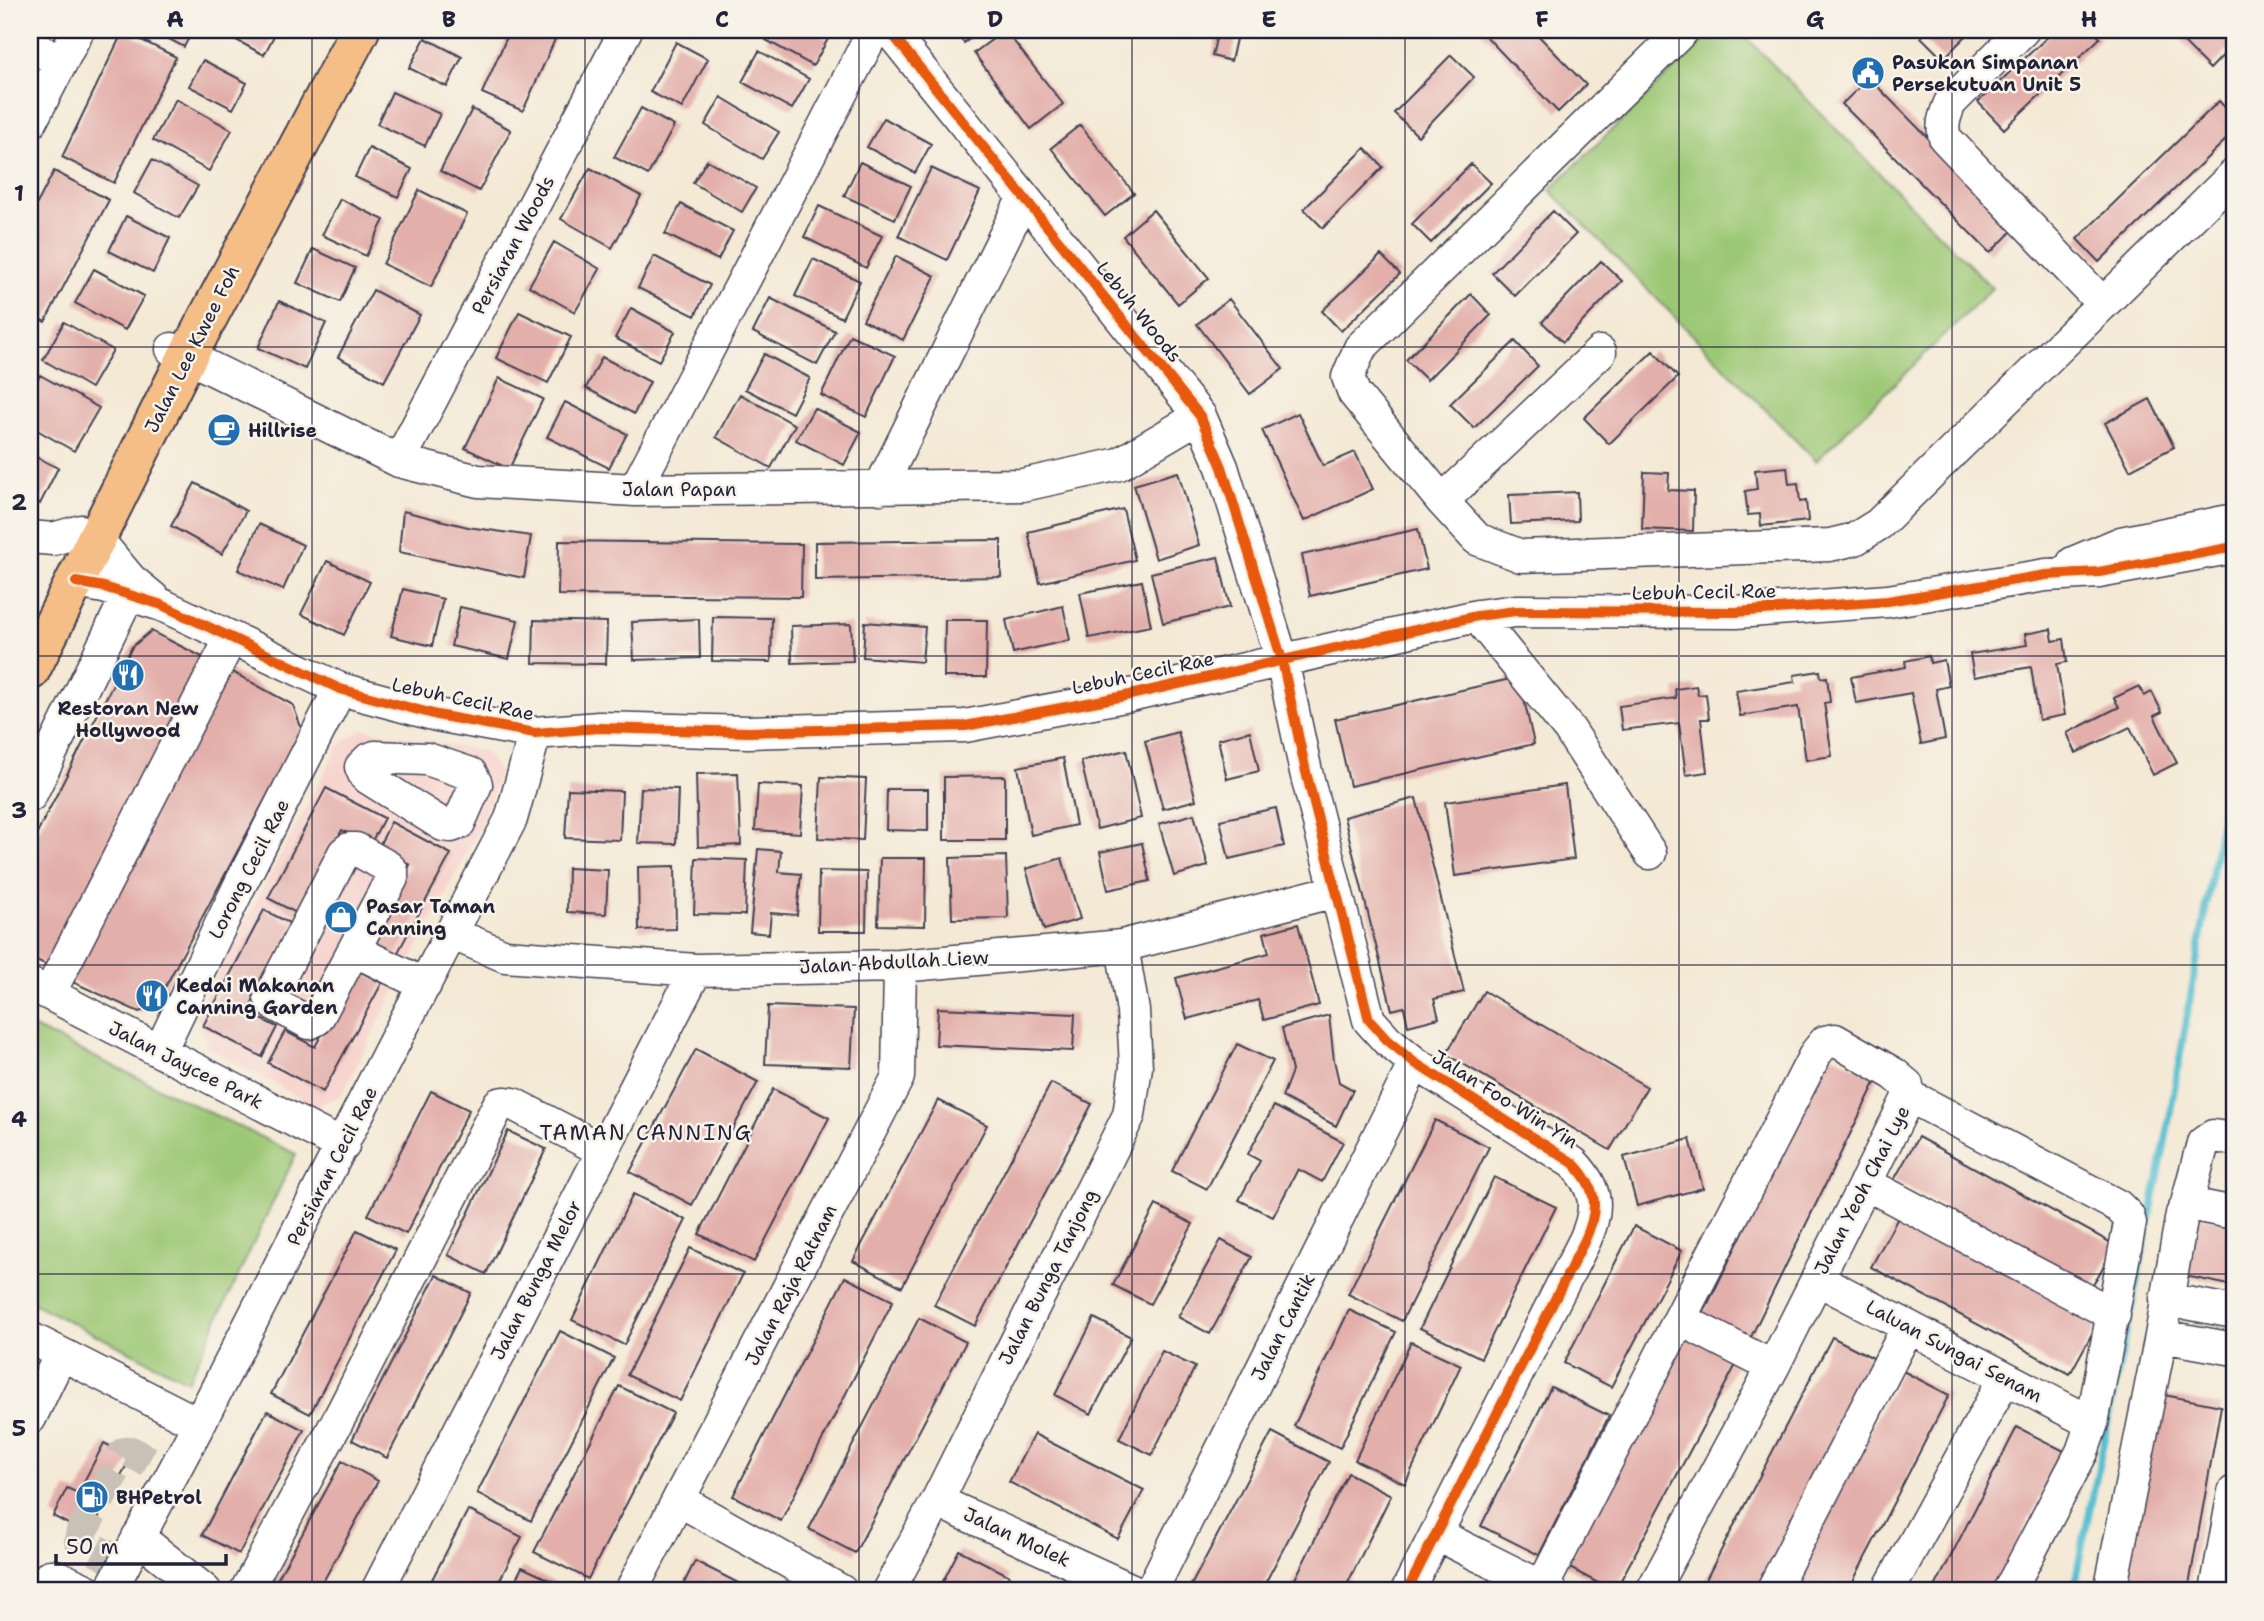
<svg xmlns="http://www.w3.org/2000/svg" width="2264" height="1621" viewBox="0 0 2264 1621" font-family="'Shantell Sans',sans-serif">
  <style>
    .built { fill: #f7d0cb }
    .green { fill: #9cc875; stroke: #5f7558; stroke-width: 2 }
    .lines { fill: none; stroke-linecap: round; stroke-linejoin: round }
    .stream { stroke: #55bfd0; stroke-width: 7 }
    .building { fill: #e3afaa }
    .minor-tunnel { stroke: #cac1b6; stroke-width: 32; stroke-dasharray: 32 16; stroke-linecap: butt }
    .minor-casing { stroke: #424052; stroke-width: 35 }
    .major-casing { stroke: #424052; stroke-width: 42 }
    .minor { stroke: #fff; stroke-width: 32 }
    .major { stroke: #f6be87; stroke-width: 38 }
    .cycleway-casing { stroke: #f7f3e8; stroke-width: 15 }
    .cycleway { stroke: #e8590c; stroke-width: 10 }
    .grid { fill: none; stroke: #22223b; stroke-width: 2; stroke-opacity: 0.55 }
    .labels { text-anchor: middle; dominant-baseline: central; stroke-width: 5; stroke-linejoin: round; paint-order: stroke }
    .poi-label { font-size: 19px; font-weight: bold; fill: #22223b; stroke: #f7f3e8; text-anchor: start }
    .street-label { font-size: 19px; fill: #22223b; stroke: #f7f3e8 }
    .neighbourhood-label { font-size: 21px; letter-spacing: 2px; fill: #22223b; stroke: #f7f3e8 }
    .neatline { fill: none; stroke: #22223b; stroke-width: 2.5 }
    .grid-label { font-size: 23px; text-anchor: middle; font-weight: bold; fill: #22223b }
  </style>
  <rect width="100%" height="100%" fill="#f7f3e8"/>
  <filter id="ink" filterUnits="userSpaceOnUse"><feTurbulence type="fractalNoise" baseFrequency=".0143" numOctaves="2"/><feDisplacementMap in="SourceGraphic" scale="14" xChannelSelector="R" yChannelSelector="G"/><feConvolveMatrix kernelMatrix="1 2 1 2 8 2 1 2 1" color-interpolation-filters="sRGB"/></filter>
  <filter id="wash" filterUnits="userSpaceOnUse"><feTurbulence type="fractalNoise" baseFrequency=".00686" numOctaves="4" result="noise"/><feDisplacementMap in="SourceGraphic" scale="28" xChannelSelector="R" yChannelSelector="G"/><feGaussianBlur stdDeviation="1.57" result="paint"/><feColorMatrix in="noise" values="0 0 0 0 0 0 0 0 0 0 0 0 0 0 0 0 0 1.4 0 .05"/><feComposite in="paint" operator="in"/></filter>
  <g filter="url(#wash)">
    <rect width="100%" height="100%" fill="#f4e9d5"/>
    <path class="built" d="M363 729 486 752 499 773 484 819 341 1096 315 1106 207 1047 196 1014 339 745Z"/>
    <path class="green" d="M1714 30H1739L1992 288 1816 461 1550 190Z
      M30 1026 296 1154 188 1381 30 1302Z"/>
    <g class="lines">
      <path class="stream" d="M2073 1591 2165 1143 2234 747"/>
    </g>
    <g id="blocks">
      <path class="building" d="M152 30H193L184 47Z
        M227 30H277L264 55 225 34Z
        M510 30H545L557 35 523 111 482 93Z
        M771 30H810L828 39 813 66 766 40Z
        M953 30H980L964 43Z
        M1005 30 1063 104 1031 129 974 53Z
        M1218 30H1238L1231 61 1212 56Z
        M1480 30H1533L1586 85 1558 112Z
        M1928 30H1972L1943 59 1921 37Z
        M2055 30H2092L2100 38 2004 129 1978 102Z
        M2171 30H2216L2232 46 2210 69Z
        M123 31 176 57 114 183 62 157Z
        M425 38 462 57 447 87 409 68Z
        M676 42 708 59 682 108 650 92Z
        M759 51 809 79 792 109 742 82Z
        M1451 55 1474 77 1418 136 1394 113Z
        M203 60 247 83 233 109 189 86Z
        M1869 78 2016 227 1990 253 1842 104Z
        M392 92 440 114 425 146 377 124Z
        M721 97 779 132 762 159 705 125Z
        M176 99 232 130 209 171 153 140Z
        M2219 101 2234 117V132L2099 262 2077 239Z
        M641 108 674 126 648 175 614 157Z
        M472 109 511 130 479 191 440 171Z
        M884 118 931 144 915 173 867 147Z
        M1080 125 1134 193 1105 216 1051 148Z
        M369 148 412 169 398 197 355 177Z
        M1365 148 1383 167 1323 228 1304 209Z
        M152 160 198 186 179 218 134 193Z
        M707 160 756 188 742 212 693 183Z
        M860 162 911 186 895 219 844 196Z
        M1471 164 1491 183 1431 243 1412 224Z
        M590 168 641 196 612 248 561 219Z
        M931 168 980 191 947 260 898 236Z
        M54 171 109 200 45 322 30 314V217Z
        M419 190 467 214 431 287 383 264Z
        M340 199 384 220 366 256 322 235Z
        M681 204 733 231 718 260 665 234Z
        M819 206 882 236 866 268 804 237Z
        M1153 210 1209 278 1178 304 1123 236Z
        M1553 211 1576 234 1515 296 1492 273Z
        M126 216 170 238 153 273 109 251Z
        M554 242 600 269 575 312 529 286Z
        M313 249 355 268 340 302 297 283Z
        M1381 255 1400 274 1341 331 1322 311Z
        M654 256 710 285 695 316 638 288Z
        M896 256 935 276 903 340 863 320Z
        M813 259 860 281 842 318 795 296Z
        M1601 261 1622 281 1563 342 1542 322Z
        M94 269 144 296 125 330 75 303Z
        M373 290 420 315 384 382 338 357Z
        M1471 294 1491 315 1427 380 1406 360Z
        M770 298 835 331 817 365 753 332Z
        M1229 299 1283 369 1250 394 1197 324Z
        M279 301 326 323 305 369 258 348Z
        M631 308 675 332 659 361 615 338Z
        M519 312 571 337 548 383 496 358Z
        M64 322 113 350 91 388 43 360Z
        M850 335 895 356 866 417 821 395Z
        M1515 341 1538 366 1474 428 1450 404Z
        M1653 351 1678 377 1609 444 1584 418Z
        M764 354 810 378 792 413 745 389Z
        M602 357 650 382 634 414 586 388Z
        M40 375 99 408 74 451 30 426V393Z
        M499 378 543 399 509 469 465 448Z
        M740 394 795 425 771 468 716 437Z
        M2150 399 2174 447 2130 470 2105 423Z
        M565 402 627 434 609 468 547 437Z
        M814 408 861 432 844 465 796 440Z
        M1298 413 1323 466 1355 452 1373 489 1304 521 1262 430Z
        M30 454 58 468 40 504 30 499Z
        M1787 467 1789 484 1798 483 1800 502 1806 501 1808 521 1761 526 1760 514 1748 515 1745 491 1757 489 1755 470Z
        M1178 472 1199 545 1156 559 1134 485Z
        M1644 472 1669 473 1668 490 1694 491 1693 531 1642 529Z
        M195 483 246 511 222 554 171 526Z
        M1577 492 1578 521 1511 524 1509 495Z
        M1123 509 1135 560 1040 583 1028 532Z
        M403 511 468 527 531 536 524 578 399 552Z
        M259 524 303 545 283 590 238 570Z
        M1418 529 1427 569 1310 596 1302 555Z
        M1001 540V577L815 580V542Z
        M559 541 802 544 801 597 558 595Z
        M1218 557 1230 607 1163 623 1151 573Z
        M327 561 370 582 344 635 301 614Z
        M1142 581 1151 626 1089 638 1080 593Z
        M403 589 443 599 432 646 391 636Z
        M1063 606 1070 640 1013 653 1006 620Z
        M460 607 518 620 509 659 451 646Z
        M713 617 772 618 771 662 712 661Z
        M699 619 700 658 634 660 632 622Z
        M534 620 607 622 606 664 533 663Z
        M945 620H987L986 677H944Z
        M865 622 925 627 922 662 863 657Z
        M851 624 853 661 792 663 791 626Z
        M2051 629 2053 641 2064 639 2067 662 2057 664 2065 715 2039 720 2031 667 1974 677 1970 654 2027 645 2025 634Z
        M151 631 214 663 49 966 30 957V847L132 647Z
        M1929 656 1930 663 1944 660 1949 686 1936 689 1945 739 1921 744 1911 693 1856 703 1851 677 1906 667 1905 661Z
        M225 668 293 705 302 730 155 1006 139 1012 66 979Z
        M1820 671 1821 678 1827 677 1830 702 1824 703 1832 756 1806 760 1798 707 1740 716 1736 691 1795 682 1794 675Z
        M1519 677 1534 744 1350 786 1335 719Z
        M1696 686 1698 695 1706 694 1709 719H1701L1707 772 1686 775 1679 723 1622 730 1619 706 1676 698 1675 689Z
        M2139 686 2144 696 2152 692 2162 712 2154 716 2177 763 2153 775 2130 727 2076 753 2067 733 2119 707 2114 698Z
        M1250 731 1259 771 1227 779 1218 739Z
        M1178 732 1196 800 1163 809 1145 741Z
        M1126 750 1141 818 1097 829 1081 761Z
        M1063 758 1076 825 1031 835 1018 767Z
        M738 773 741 845 698 847 696 774Z
        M1005 776V840H944V777Z
        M821 777 866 779 863 840 818 838Z
        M758 784 803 786 800 833 755 830Z
        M1565 785 1574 859 1455 876 1445 802Z
        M326 788 384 818 370 845 342 830 298 914 268 898Z
        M641 788 678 789 676 844 638 843Z
        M568 789 622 791 620 840 565 838Z
        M887 789H928V831L886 830Z
        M1416 798 1464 992 1434 999 1439 1018 1408 1026 1404 1007 1392 1010 1344 817Z
        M1276 808 1284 846 1229 859 1220 820Z
        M1194 814 1208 866 1174 876 1159 824Z
        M391 822 451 854 396 956 369 941 410 865 378 848Z
        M1142 843 1150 881 1108 890 1100 852Z
        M758 849 781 851 779 872 801 874 797 915 771 913 769 934 750 932Z
        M1006 856 1008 918 952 919 950 858Z
        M696 858 747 860 745 915 694 914Z
        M880 858H926L925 926 878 925Z
        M1062 858 1080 919 1044 930 1026 869Z
        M675 866 676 929 639 930 638 867Z
        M568 868 608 870 606 914 567 912Z
        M819 871 867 872 866 931H818Z
        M264 910 293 925 247 1012 277 1027 262 1057 203 1026Z
        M1298 924 1319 1005 1264 1020 1258 1000 1187 1019 1176 978 1269 953 1264 933Z
        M356 969 382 983 323 1092 268 1063 285 1031 315 1047Z
        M1484 991 1647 1087 1610 1150 1446 1054Z
        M768 1006 854 1009 851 1067 765 1064Z
        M938 1008 1075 1014 1073 1051 936 1045Z
        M1329 1015 1334 1060 1339 1082 1353 1090 1336 1126 1282 1097 1292 1071 1282 1028Z
        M1237 1044 1273 1061 1207 1189 1172 1171Z
        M696 1049 758 1082 692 1205 630 1172Z
        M1830 1054 1878 1077 1748 1343 1700 1320Z
        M1051 1083 1092 1104 975 1326 934 1305Z
        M773 1089 829 1118 754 1262 699 1234Z
        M431 1091 469 1110 406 1234 368 1215Z
        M938 1100 987 1125 902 1287 853 1261Z
        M1274 1106 1343 1142 1322 1182 1298 1169 1273 1217 1239 1200 1260 1161 1248 1154Z
        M1435 1120 1489 1147 1402 1321 1348 1294Z
        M508 1131 546 1149 486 1274 448 1255Z
        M1918 1137 2115 1245 2092 1287 1894 1180Z
        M1690 1139 1703 1188 1637 1206 1624 1157Z
        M1494 1177 1556 1207 1481 1358 1420 1328Z
        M633 1194 686 1220 624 1345 572 1320Z
        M1156 1205 1193 1224 1150 1304 1113 1285Z
        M1900 1214 2099 1321 2070 1374 1871 1267Z
        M2194 1215 2234 1223V1286L2181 1275Z
        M1634 1226 1682 1251 1611 1387 1564 1363Z
        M357 1230 396 1250 310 1414 271 1394Z
        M1221 1240 1252 1257 1210 1334 1178 1317Z
        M690 1248 743 1274 680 1401 627 1375Z
        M436 1275 471 1293 387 1458 352 1440Z
        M845 1277 893 1301 781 1521 733 1496Z
        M1349 1310 1396 1332 1340 1448 1294 1426Z
        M919 1318 966 1342 855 1553 809 1529Z
        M1094 1318 1131 1337 1091 1414 1055 1395Z
        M560 1331 614 1358 531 1521 477 1493Z
        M1688 1335 1738 1361 1615 1591H1613L1566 1566Z
        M1832 1337 1883 1363 1764 1591H1700Z
        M1411 1342 1461 1365 1405 1484 1355 1460Z
        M1162 1351 1195 1367 1152 1455 1119 1439Z
        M1901 1370 1949 1395 1848 1591H1787Z
        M619 1386 673 1413 588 1579 534 1552Z
        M1551 1387 1609 1416 1539 1555 1481 1526Z
        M2159 1394 2221 1406 2188 1591H2123Z
        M267 1411 304 1430 239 1554 202 1535Z
        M2017 1427 2064 1451 1992 1591H1933Z
        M1272 1432 1329 1462 1261 1591H1188Z
        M1034 1434 1144 1490 1118 1539 1009 1482Z
        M104 1443 131 1457 89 1535 53 1516 67 1488 78 1493Z
        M342 1461 378 1481 318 1591H271Z
        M1348 1473 1391 1495 1344 1591H1289Z
        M468 1510 522 1537 494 1591H426Z
        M959 1550 1010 1576 1002 1591H938Z
        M695 1561 754 1591H680Z
        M522 1567 573 1591H510Z"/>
    </g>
  </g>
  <g filter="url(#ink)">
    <use href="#blocks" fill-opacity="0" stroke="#424052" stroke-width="2"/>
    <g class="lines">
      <path class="minor-tunnel" d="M124 1565 83 1543 80 1540 82 1531 124 1453 131 1452 172 1474"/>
      <defs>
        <path id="minor" d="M889 30 1200 416 1222 467 1282 660 1306 772 1369 1020 1387 1040 1415 1063 1573 1163C1598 1189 1599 1209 1585 1240L1407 1591
          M1683 30 1360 348 1348 377 1354 393 1442 501 1477 539 1521 556 1830 545 1855 539 1879 524 2234 175
          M2023 30 1950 103C1945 116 1941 124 1945 138L2103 304
          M30 45 61 62
          M30 123 78 30
          M172 349 399 461 478 481 635 490 1023 485 1119 464 1200 416
          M399 461 626 30
          M880 488 1023 199
          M635 490 874 30
          M1442 501 1600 352
          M30 537 53 539 81 531
          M96 538 130 579 153 598
          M2073 563 2121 543 2234 520
          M76 582 104 587 162 605 340 689 437 715 535 733 599 728 749 732 965 726 1130 695 1477 616 1516 611 1736 612 1888 601 2046 575 2099 572 2234 547
          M1477 616 1569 729 1650 853
          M375 757 427 759 471 774 476 784 459 823 451 826 443 825 365 776 361 767 368 760Z
          M30 796 128 595
          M349 849H356L388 867 392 871V878L317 1019 309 1023 274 1004 270 997 344 853Z
          M451 933 505 956 696 970 900 966 1122 946 1335 891
          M354 950 425 985
          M30 984 343 1146
          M49 994 231 638
          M160 1051 239 887 340 689
          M1865 1183 2114 1315
          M2186 1207 2203 1143 2213 1136 2234 1139
          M1817 1279 2092 1423
          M2166 1299 2234 1312
          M1680 1319 1773 1367
          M2161 1336 2182 1214 2186 1207 2194 1205 2234 1213
          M30 1338 199 1424
          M30 1418 61 1354
          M679 1500 841 1591
          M937 1501 1134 1591
          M1436 1534 1550 1591
          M138 1537 205 1591
          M44 1583 50 1576H56L88 1591
          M110 1591 199 1424 399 1033 511 819 535 733
          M246 1591 344 1409 499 1104 504 1103 513 1104 602 1150
          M377 1591 696 970
          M631 1591 898 1077 900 966
          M888 1591 937 1501 1129 1115 1136 1067 1133 1011 1122 946
          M1151 1591 1415 1063
          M1540 1591 1816 1053 1825 1042 1835 1040 1894 1074 1907 1085 1908 1098
          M1652 1591 1773 1367 1908 1098 1921 1102 2118 1206 2128 1216 2130 1223 2092 1423 2082 1452 2009 1591
          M1772 1591 1908 1327
          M1888 1591 2005 1378
          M2110 1591 2161 1336 2234 1349
          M2216 1591 2234 1492"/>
        <path id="major" d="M30 671 187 357 360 30"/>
      </defs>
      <use href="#minor" class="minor-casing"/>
      <use href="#major" class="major-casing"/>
      <use href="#minor" class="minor"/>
      <use href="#major" class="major"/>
      <defs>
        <path id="cycleway" d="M889 30 1200 416 1222 467 1282 660 1306 772 1369 1020 1387 1040 1415 1063 1573 1163C1598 1189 1599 1209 1585 1240L1407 1591
          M76 582 104 587 162 605 340 689 437 715 535 733 599 728 749 732 965 726 1130 695 1477 616 1516 611 1736 612 1888 601 2046 575 2099 572 2234 547"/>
      </defs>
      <use href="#cycleway" class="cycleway-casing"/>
      <use href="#cycleway" class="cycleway"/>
    </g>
  </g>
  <path class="grid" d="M312 30V1591M585 30V1591M859 30V1591M1132 30V1591M1405 30V1591M1679 30V1591M1952 30V1591M30 347H2234M30 656H2234M30 965H2234M30 1274H2234"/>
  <defs>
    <symbol id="civic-disc" viewBox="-11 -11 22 22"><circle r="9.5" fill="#1f6fb2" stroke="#f7f3e8"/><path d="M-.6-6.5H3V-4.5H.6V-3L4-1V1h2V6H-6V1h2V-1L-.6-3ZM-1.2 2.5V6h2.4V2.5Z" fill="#fff"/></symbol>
    <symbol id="cafe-disc" viewBox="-11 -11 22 22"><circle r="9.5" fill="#1f6fb2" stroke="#f7f3e8"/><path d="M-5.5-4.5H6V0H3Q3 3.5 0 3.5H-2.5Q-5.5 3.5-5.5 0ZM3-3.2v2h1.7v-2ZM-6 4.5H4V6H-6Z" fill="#fff"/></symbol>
    <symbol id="restaurant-disc" viewBox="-11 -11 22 22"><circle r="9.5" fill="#1f6fb2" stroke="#f7f3e8"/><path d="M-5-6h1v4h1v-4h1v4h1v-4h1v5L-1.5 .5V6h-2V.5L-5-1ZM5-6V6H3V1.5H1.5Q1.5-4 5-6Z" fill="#fff"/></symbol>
    <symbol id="shop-disc" viewBox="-11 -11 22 22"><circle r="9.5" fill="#1f6fb2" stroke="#f7f3e8"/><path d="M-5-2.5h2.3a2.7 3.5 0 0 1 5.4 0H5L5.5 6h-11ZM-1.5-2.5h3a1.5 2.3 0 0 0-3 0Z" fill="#fff"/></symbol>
    <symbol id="fuel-disc" viewBox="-11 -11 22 22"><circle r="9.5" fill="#1f6fb2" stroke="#f7f3e8"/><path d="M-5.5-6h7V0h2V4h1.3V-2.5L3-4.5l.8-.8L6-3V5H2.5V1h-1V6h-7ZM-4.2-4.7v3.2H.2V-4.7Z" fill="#fff"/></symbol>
  </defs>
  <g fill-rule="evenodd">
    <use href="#civic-disc" x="1849" y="54" width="38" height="38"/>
    <use href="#cafe-disc" x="205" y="411" width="38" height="38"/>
    <use href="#restaurant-disc" x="109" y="656" width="38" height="38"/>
    <use href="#shop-disc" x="322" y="898" width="38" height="38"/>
    <use href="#restaurant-disc" x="133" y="977" width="38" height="38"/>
    <use href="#fuel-disc" x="73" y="1478" width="38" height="38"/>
  </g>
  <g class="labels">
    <g class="poi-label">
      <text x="1892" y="62">Pasukan Simpanan<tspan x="1892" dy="22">Persekutuan Unit 5</tspan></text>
      <text x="248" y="430">Hillrise</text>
      <text x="128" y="708" text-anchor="middle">Restoran New<tspan x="128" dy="22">Hollywood</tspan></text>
      <text x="366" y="906">Pasar Taman<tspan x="366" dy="22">Canning</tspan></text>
      <text x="176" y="985">Kedai Makanan<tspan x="176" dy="22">Canning Garden</tspan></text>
      <text x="116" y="1497">BHPetrol</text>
    </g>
    <g class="street-label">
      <text transform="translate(513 245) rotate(-62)">Persiaran Woods</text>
      <text transform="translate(1139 312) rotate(51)">Lebuh Woods</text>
      <text transform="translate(192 349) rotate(-63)">Jalan Lee Kwee Foh</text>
      <text x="679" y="489">Jalan Papan</text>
      <text transform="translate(1704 592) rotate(-1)">Lebuh Cecil Rae</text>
      <text transform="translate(1143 673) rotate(-12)">Lebuh Cecil Rae</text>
      <text transform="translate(463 699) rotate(12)">Lebuh Cecil Rae</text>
      <text transform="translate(249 869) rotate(-63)">Lorong Cecil Rae</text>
      <text transform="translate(894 962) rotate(-3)">Jalan Abdullah Liew</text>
      <text transform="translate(186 1065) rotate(27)">Jalan Jaycee Park</text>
      <text transform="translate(1505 1099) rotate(32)">Jalan Foo Win Yin</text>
      <text transform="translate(332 1166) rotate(-63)">Persiaran Cecil Rae</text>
      <text transform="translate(1862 1190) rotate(-63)">Jalan Yeoh Chai Lye</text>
      <text transform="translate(1048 1277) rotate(-63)">Jalan Bunga Tanjong</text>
      <text transform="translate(536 1280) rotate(-63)">Jalan Bunga Melor</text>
      <text transform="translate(791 1285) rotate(-63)">Jalan Raja Ratnam</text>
      <text transform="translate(1283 1327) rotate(-63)">Jalan Cantik</text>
      <text transform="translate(1954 1351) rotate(28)">Laluan Sungai Senam</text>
      <text transform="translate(1017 1537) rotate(25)">Jalan Molek</text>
    </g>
    <g class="neighbourhood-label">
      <text x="646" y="1133">TAMAN CANNING</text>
    </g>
  </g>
  <rect width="2264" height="1621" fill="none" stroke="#f7f3e8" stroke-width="77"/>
  <path d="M56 1554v10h170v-10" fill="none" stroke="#22223b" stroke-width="3.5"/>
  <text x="66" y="1554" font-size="21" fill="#22223b" stroke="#f7f3e8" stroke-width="5" paint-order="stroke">50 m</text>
  <rect x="38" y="38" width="2188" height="1544" class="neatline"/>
  <g class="grid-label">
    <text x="175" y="27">A</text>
    <text x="449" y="27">B</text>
    <text x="722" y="27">C</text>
    <text x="995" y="27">D</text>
    <text x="1269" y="27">E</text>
    <text x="1542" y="27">F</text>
    <text x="1815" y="27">G</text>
    <text x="2089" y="27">H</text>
    <text x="19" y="201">1</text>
    <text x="19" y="510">2</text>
    <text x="19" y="818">3</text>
    <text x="19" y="1127">4</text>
    <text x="19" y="1436">5</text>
  </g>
</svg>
